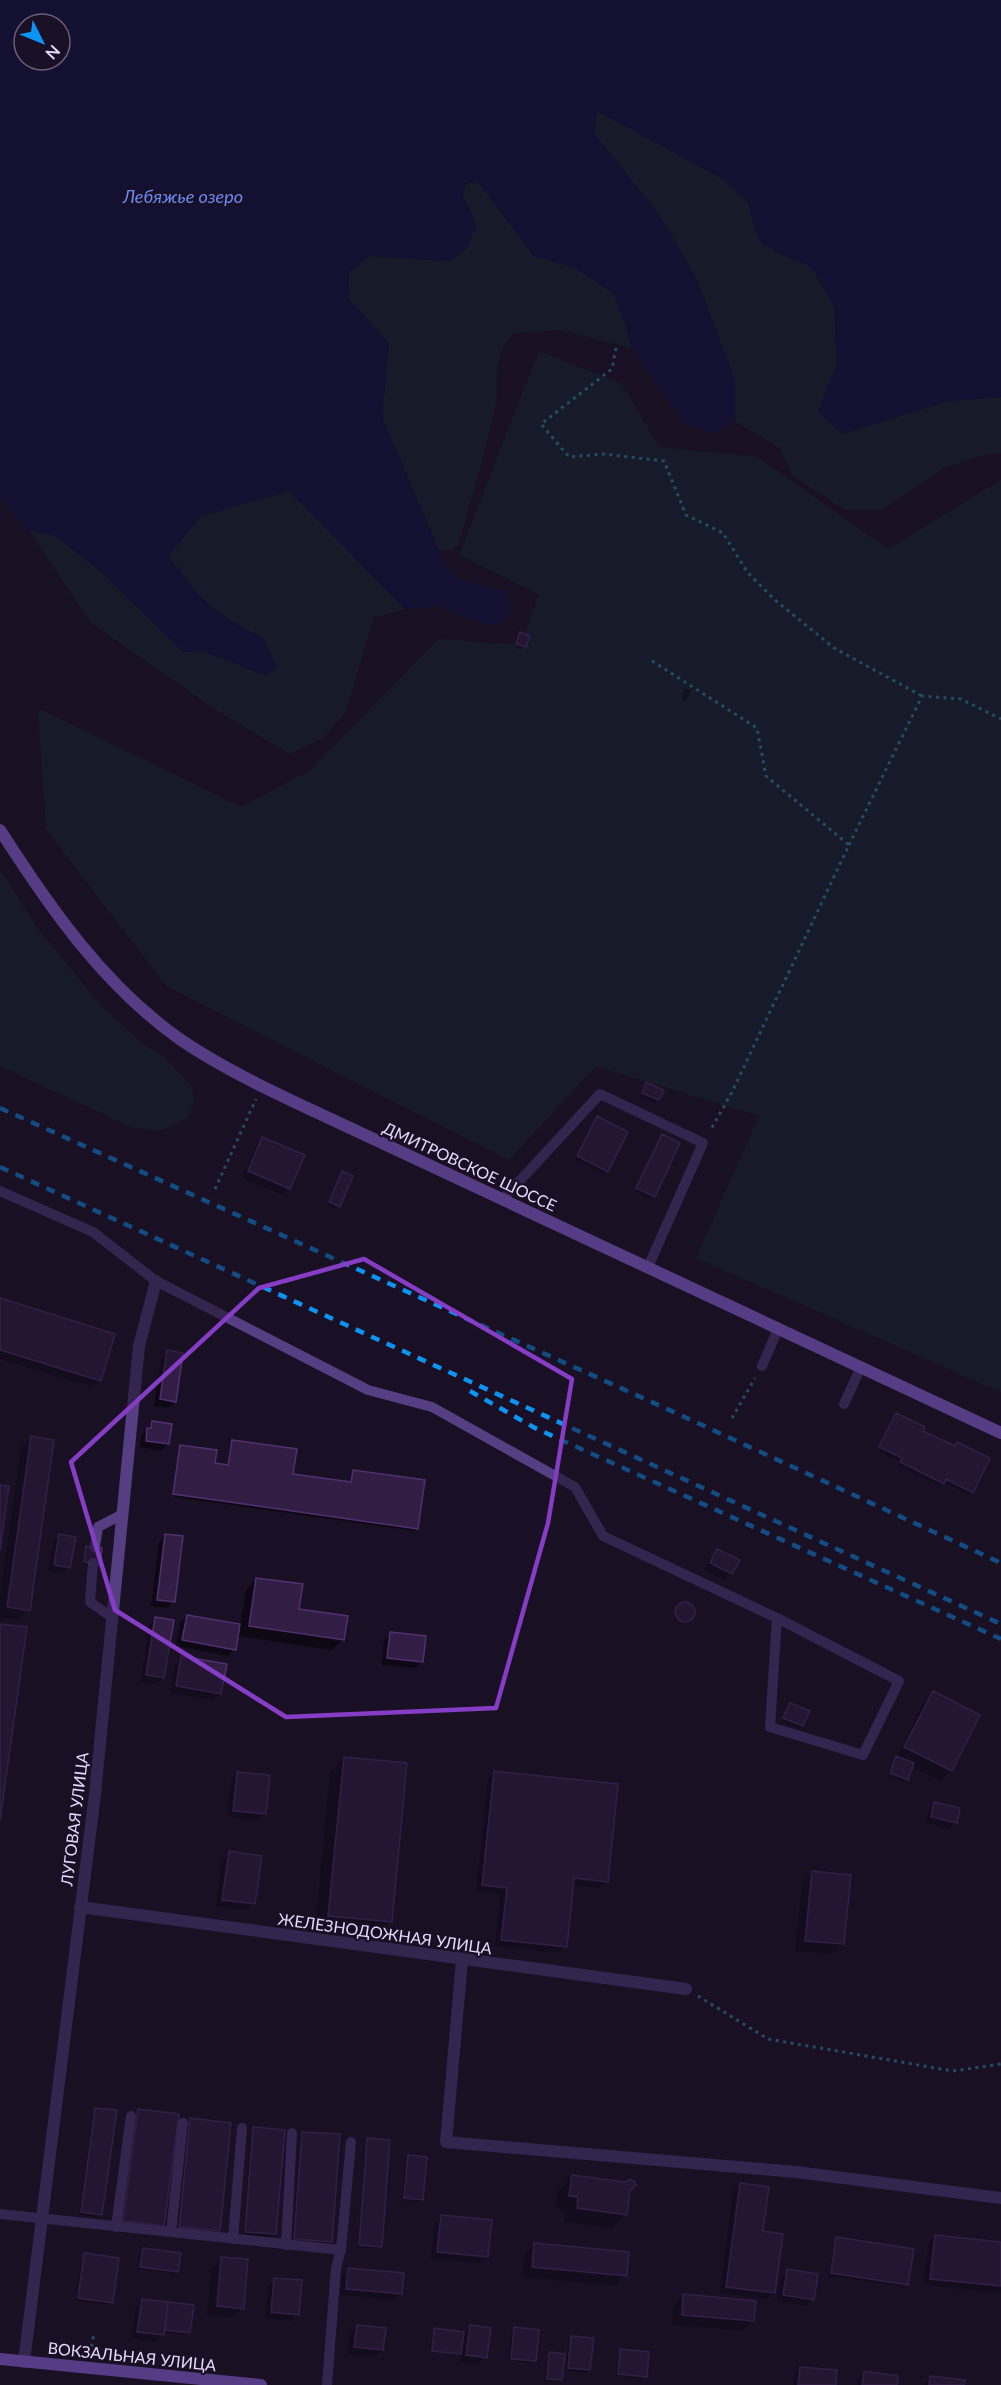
<svg xmlns="http://www.w3.org/2000/svg" width="1001" height="2385" viewBox="0 0 1001 2385" font-family="Lato,sans-serif">
  <style>
    .green { fill: #13272f }
    .water { fill: #0d1041; fill-rule: evenodd }
    .shadow { fill: #0007 }
    .building { fill: #321d45; stroke: #513070; stroke-width: 1.5 }
    .lines { fill: none; stroke-linecap: round; stroke-linejoin: round }
    .path { stroke: #3593b2; stroke-width: 3; stroke-dasharray: 3 4.5; stroke-linecap: butt }
    .lane { stroke: #553e82; stroke-width: 10 }
    .street { stroke: #553e82; stroke-width: 12 }
    .secondary { stroke: #9f72f8; stroke-width: 12 }
    .rail { stroke: #0c94f3; stroke-width: 4.5; stroke-dasharray: 9 8; stroke-linecap: butt }
    .marked { fill: none; stroke: #863dc5; stroke-width: 4.5; stroke-linejoin: round }
    .labels { text-anchor: middle; dominant-baseline: central; stroke-width: 4.5; stroke-linejoin: round; paint-order: stroke }
    .street-label { font-size: 16px; fill: #e7d6fd; stroke: #1a1025 }
    .water-label { font-size: 18px; font-style: italic; fill: #698af8; stroke: #1a1025 }
  </style>
  <rect width="100%" height="100%" fill="#1a1025"/>
  <path class="green" d="M597 111 723 179 748 203 756 233 775 252 811 267 834 306 837 364 818 411 842 434 949 401 1001 397V453L982 455 944 468 882 510H845L792 475 780 448 735 421V380L593 133Z
    M478 182 534 256 575 268 613 293 626 325 631 348 560 330 512 334C488 367 502 379 494 412 484 457 471 501 458 546L451 551 439 550 382 417 389 343 348 298 349 272 370 256 448 261 477 226 462 193 467 183Z
    M539 351 622 384 659 447 758 457 888 549 1001 480V1392L696 1258 759 1116 596 1066 509 1160 166 986 46 829 38 708 241 807 308 772 439 639 521 645 539 594 459 555Z
    M289 491 405 609 374 617 346 711 325 737 290 754 213 708 90 622 29 531 54 535 99 570 183 652 203 651 267 676 264 639 229 620 201 598 168 556 201 516Z
    M0 869 36 926 99 1003 139 1041 165 1058 192 1087 194 1105 186 1119 160 1131 131 1127 0 1066Z"/>
  <path class="water" d="M0 0H1001V397L949 401 842 434 818 411 837 364 834 306 811 267 762 244 756 233 748 203 723 179 597 111 594 133 658 213 697 279 735 380V421L713 434 685 423 631 348 626 325 613 293 575 268 534 256 478 182 467 183 462 194 477 226 465 251 448 261 370 256 349 272 348 298 389 343 382 417 442 558 457 579 506 592 511 612 497 625 473 621 438 606 405 609 289 491 201 516 168 556 201 598 229 620 264 639 277 667 267 676 203 651 183 652 99 570 54 535 27 531 0 498ZM24 24H60V60H24Z"/>
  <path class="shadow" d="M520 634 528 637 521 650 514 647Z
    M685 689 691 690 686 701 681 700Z
    M647 1084 662 1091 655 1102 640 1096Z
    M595 1121 607 1171 604 1174 575 1159Z
    M662 1136 653 1196 650 1199 635 1192Z
    M263 1139 289 1188 282 1195 242 1178 256 1146Z
    M343 1173 338 1206 335 1209 327 1205Z
    M0 1300 113 1335 99 1381 92 1387 0 1359Z
    M168 1352 175 1401 168 1408 154 1406 161 1359Z
    M896 1414 921 1431 954 1447 957 1444 972 1492 969 1495 943 1482 940 1486 898 1466 900 1462 877 1450Z
    M153 1422 168 1444 161 1451 140 1447 141 1436Z
    M31 1438 28 1610 18 1620 0 1618V1596L21 1448Z
    M233 1441 292 1475 349 1483 353 1471 417 1528 414 1531 174 1497 181 1447 214 1465 226 1467 230 1444Z
    M60 1535 69 1567 62 1574 48 1571 53 1542Z
    M165 1535 174 1601 167 1608 151 1606 159 1542Z
    M87 1547 95 1567 82 1565Z
    M717 1550 731 1573 724 1580 704 1570Z
    M256 1579 297 1610 343 1639 332 1650 237 1636 234 1649 228 1656 176 1646 180 1623 187 1616 240 1626 246 1590Z
    M674 1614a9 9 0 1 1 18 0a9 9 0 1 1-18 0Z
    M156 1619 163 1678 156 1684 140 1682 149 1626Z
    M391 1634 422 1662 415 1668 381 1665 384 1640Z
    M182 1658 220 1694 213 1700 170 1693 175 1665Z
    M933 1693 978 1715 951 1771 940 1781 912 1767 904 1782 888 1776 923 1703Z
    M790 1705 802 1725 799 1728 781 1721Z
    M344 1758 391 1921 376 1935 315 1929 330 1772Z
    M238 1773 264 1814 257 1820 227 1817 231 1780Z
    M495 1773 606 1881 599 1888 572 1885 565 1946 558 1953 495 1946 500 1894 476 1891 488 1779Z
    M935 1803 955 1822 948 1829 925 1823 928 1810Z
    M229 1853 253 1904 247 1910 216 1906 222 1860Z
    M812 1873 843 1944 832 1954 795 1951 802 1883Z
    M96 2109 101 2214 98 2217 79 2215 93 2112Z
    M138 2110 163 2225 160 2228 121 2223 135 2113Z
    M190 2120 219 2230 216 2233 177 2229 187 2123Z
    M254 2129 275 2234 272 2237 243 2234 251 2132Z
    M303 2133 331 2241 328 2244 292 2242 300 2136Z
    M368 2140 380 2246 377 2249 357 2248 365 2143Z
    M408 2156 421 2199 418 2202 402 2200 405 2159Z
    M572 2177 629 2190 626 2214 612 2228 564 2222 565 2211 556 2209 558 2191Z
    M740 2185 762 2233 774 2293 767 2299 720 2293 733 2192Z
    M441 2217 487 2257 480 2263 431 2259 434 2224Z
    M935 2237 1001 2244V2293L924 2285 928 2244Z
    M837 2239 907 2284 904 2287 829 2276 834 2242Z
    M534 2245 625 2275 615 2286 522 2277 524 2256Z
    M143 2250 177 2271 174 2274 138 2269 140 2253Z
    M84 2255 111 2302 108 2305 76 2301 81 2258Z
    M221 2259 243 2308 232 2318 207 2316 211 2269Z
    M349 2270 400 2293 393 2300 340 2295 342 2276Z
    M787 2271 812 2300 806 2306 777 2302 780 2278Z
    M275 2279 298 2314 291 2321 265 2319 268 2286Z
    M684 2296 752 2320 742 2331 672 2325 673 2306Z
    M142 2300 192 2307 189 2332 186 2335 163 2332 156 2342 131 2338 136 2307Z
    M357 2326 382 2350 375 2357 348 2354 350 2333Z
    M470 2327 485 2357 478 2364 460 2362 461 2352 430 2349 432 2333 435 2330 464 2333Z
    M514 2329 535 2360 532 2363 508 2361 511 2332Z
    M571 2337 589 2370 586 2373 566 2371 568 2340Z
    M621 2351 645 2376 642 2379 616 2376 618 2354Z
    M550 2354 561 2379 558 2382 545 2381 547 2357Z
    M800 2368 834 2385H793L794 2375Z
    M864 2372 896 2385H857V2379Z
    M930 2378 963 2385H923Z"/>
  <path class="building" d="M520 632 530 636 526 647 516 644Z
    M646 1082 664 1090 659 1100 642 1093Z
    M597 1116 628 1132 608 1172 577 1156Z
    M662 1134 680 1143 655 1197 636 1188Z
    M262 1137 305 1155 290 1189 248 1171Z
    M342 1171 353 1176 340 1207 329 1202Z
    M0 1298 115 1334 101 1381 0 1350Z
    M167 1350 183 1353 176 1402 160 1399Z
    M896 1413 925 1427 923 1431 955 1446 957 1442 990 1458 973 1493 946 1479 944 1484 900 1462 902 1458 879 1447Z
    M152 1421 172 1424 169 1444 146 1441 147 1428H151Z
    M31 1436 54 1440 30 1611 7 1607Z
    M232 1440 297 1449 293 1474 351 1482 353 1470 425 1480 418 1529 173 1494 180 1445 217 1450 215 1463 228 1465Z
    M0 1485 9 1486 0 1550Z
    M59 1534 76 1537 70 1568 54 1565Z
    M165 1534 183 1536 175 1602 157 1600Z
    M86 1546 102 1548 100 1565 84 1562Z
    M717 1549 740 1560 732 1574 710 1563Z
    M256 1578 303 1584 299 1609 348 1616 344 1640 249 1626Z
    M675 1612a10 10 0 1 1 20 0a10 10 0 1 1-20 0Z
    M187 1615 240 1624 236 1650 182 1640Z
    M155 1617 174 1620 164 1678 146 1675Z
    M0 1624 27 1627 0 1821Z
    M390 1632 426 1636 423 1662 387 1658Z
    M181 1656 227 1664 221 1694 176 1686Z
    M933 1691 980 1715 952 1771 904 1747Z
    M790 1703 810 1711 803 1726 783 1718Z
    M896 1756 914 1763 908 1780 890 1773Z
    M344 1757 407 1763 392 1922 328 1916Z
    M494 1771 618 1784 608 1882 574 1878 567 1947 501 1940 507 1888 482 1885Z
    M237 1772 270 1775 266 1814 233 1811Z
    M934 1802 960 1808 957 1823 931 1817Z
    M229 1851 262 1856 255 1904 222 1900Z
    M812 1871 851 1875 844 1944 805 1941Z
    M95 2108 117 2110 102 2215 81 2212Z
    M138 2109 179 2114 164 2226 123 2221Z
    M190 2118 231 2123 220 2231 179 2227Z
    M253 2127 285 2130 276 2234 245 2232Z
    M302 2132 340 2134 332 2242 294 2239Z
    M367 2138 390 2140 382 2247 359 2245Z
    M408 2155 427 2157 423 2200 404 2198Z
    M572 2175 625 2182 630 2179 634 2181 636 2185 630 2191 627 2215 577 2208 578 2197 569 2196Z
    M740 2183 769 2187 763 2231 783 2234 775 2293 726 2287Z
    M441 2215 492 2220 488 2257 437 2252Z
    M935 2235 1001 2242V2286L930 2279Z
    M836 2237 914 2249 908 2285 831 2273Z
    M534 2243 629 2252 627 2276 532 2267Z
    M143 2248 181 2253 178 2272 140 2267Z
    M84 2253 119 2258 113 2303 78 2298Z
    M221 2257 248 2259 244 2309 217 2306Z
    M348 2268 404 2273 402 2294 346 2289Z
    M787 2269 818 2274 814 2300 783 2295Z
    M274 2278 302 2280 299 2315 271 2312Z
    M683 2294 756 2301 754 2321 682 2315Z
    M142 2299 168 2302 164 2335 137 2332Z
    M168 2302 194 2305 190 2333 165 2330Z
    M357 2325 386 2328 383 2350 354 2347Z
    M470 2325 491 2328 487 2358 466 2355Z
    M514 2327 539 2330 536 2361 511 2359Z
    M434 2328 464 2332 461 2354 432 2351Z
    M571 2336 594 2338 590 2370 568 2368Z
    M620 2349 649 2352 647 2377 618 2374Z
    M549 2352 565 2354 562 2380 547 2379Z
    M800 2367 837 2370 836 2385H798Z
    M864 2371 898 2376 897 2385H862Z
    M930 2376 965 2380 964 2385H929Z"/>
  <g class="lines">
    <path class="path" d="M616 348 612 369 541 424 569 457 603 454 664 461 686 515 723 533 748 573 775 600 834 648 922 696
      M652 661 757 728 766 776 849 845 732 1092 710 1131
      M849 845 922 696 961 699 1001 719
      M215 1189 256 1099
      M732 1418 755 1378
      M698 1996 768 2039 953 2071 1001 2064
      M90 2354 94 2333"/>
    <path class="lane" d="M0 1191 93 1232 156 1281 368 1390 432 1407 575 1487 603 1536 777 1618 899 1681 863 1755 770 1727 777 1618
      M502 1200 600 1094 703 1143 648 1267
      M762 1366 778 1329
      M844 1404 861 1367
      M95 1547 98 1527 123 1514
      M93 1563 90 1602 110 1616
      M0 2214 341 2250
      M116 2227 131 2116
      M171 2232 183 2123
      M233 2239 242 2128
      M286 2245 292 2133
      M327 2385 336 2268 341 2250 351 2142"/>
    <path class="street" d="M80 1907 686 1989
      M462 1960 446 2142 796 2172 1001 2198
      M24 2362 95 1794 139 1346 156 1281"/>
    <path class="secondary" d="M0 830C50 908 104 986 181 1040 224 1069 271 1091 318 1113L1001 1433
      M0 2359 261 2385"/>
    <path class="rail" d="M0 1108 676 1413 1001 1563
      M0 1167 1001 1624
      M470 1391 535 1428 1001 1639"/>
  </g>
  <path d="M0 0H1001V2385H0ZM364 1259 572 1379 548 1523 496 1708 286 1717 115 1610 71 1462 259 1288Z" fill="#1a1025" fill-opacity=".55" fill-rule="evenodd"/>
  <path class="marked" d="M364 1259 572 1379 548 1523 496 1708 286 1717 115 1610 71 1462 259 1288Z"/>
  <g class="labels">
    <g class="street-label">
      <text transform="translate(470 1166) rotate(25)">ДМИТРОВСКОЕ ШОССЕ</text>
      <text transform="translate(74 1819) rotate(-83)">ЛУГОВАЯ УЛИЦА</text>
      <text transform="translate(385 1933) rotate(8)">ЖЕЛЕЗНОДОЖНАЯ УЛИЦА</text>
      <text transform="translate(132 2356) rotate(6)">ВОКЗАЛЬНАЯ УЛИЦА</text>
    </g>
    <g class="water-label">
      <text x="183" y="196">Лебяжье озеро</text>
    </g>
  </g>
  <g transform="translate(42 42) rotate(133)"><circle r="28" fill="#1a1025" stroke="#6c5f7b" stroke-width="1.5"/>
  <path d="M0-4.5L10 22L0 15L-10 22Z" fill="#0c94f3"/>
  <text y="-9" font-size="16" font-weight="bold" text-anchor="middle" fill="#e7d6fd">N</text>
  </g>
</svg>
